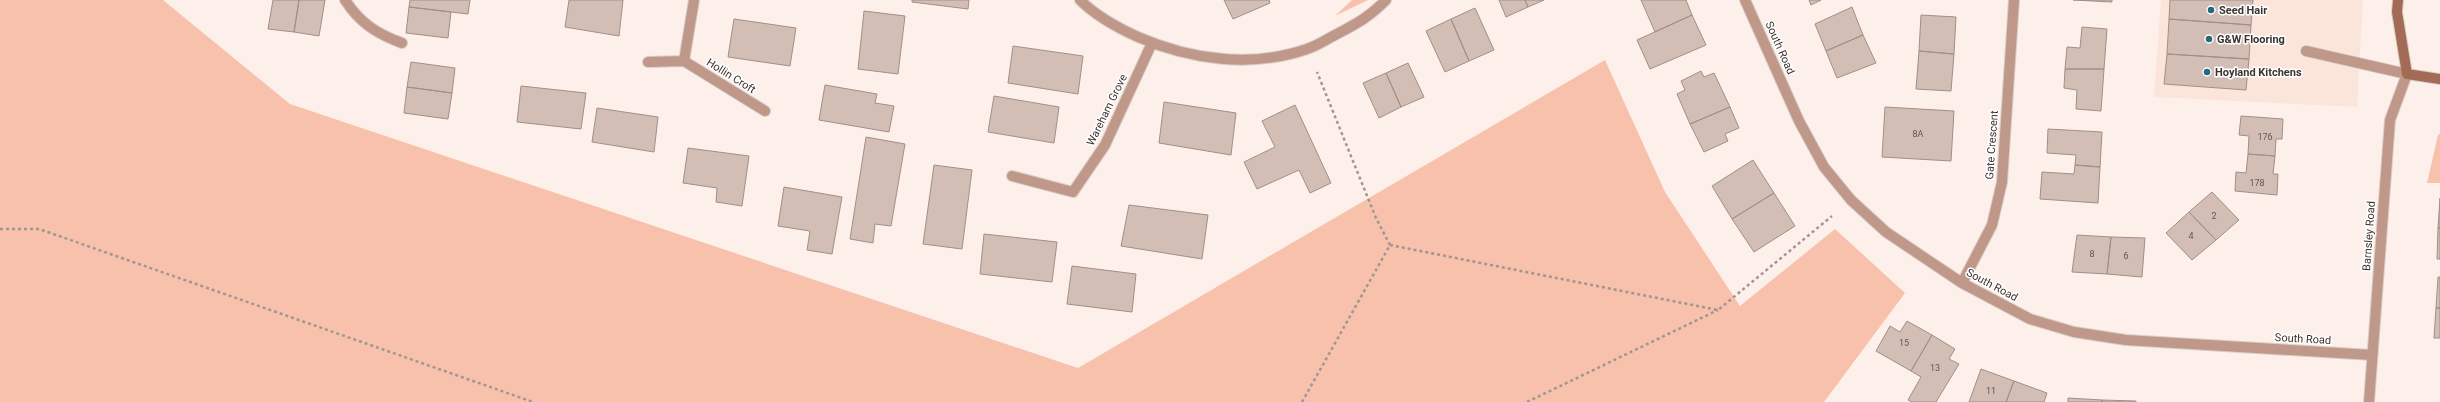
<svg xmlns="http://www.w3.org/2000/svg" width="2440" height="402" viewBox="0 0 2440 402" font-family="Roboto,sans-serif">
  <style>
    .built { fill: #fbe4da }
    .green { fill: #f8c1ac }
    .building { fill: #d3beb6; stroke: #a28e86 }
    .lines { fill: none; stroke-linecap: round; stroke-linejoin: round }
    .lane-casing { stroke: #dacec9; stroke-width: 12 }
    .street-casing { stroke: #dacec9; stroke-width: 12 }
    .secondary-casing { stroke: #dacec9; stroke-width: 12 }
    .path { stroke: #a19692; stroke-width: 2.5; stroke-dasharray: 3 3; stroke-linecap: butt }
    .lane { stroke: #bf9889; stroke-width: 10 }
    .street { stroke: #bf9889; stroke-width: 10 }
    .secondary { stroke: #a36b55; stroke-width: 10 }
    .poi-dot { fill: #28687c; stroke: #fff; stroke-width: 1.5 }
    .labels { text-anchor: middle; dominant-baseline: central; stroke-width: 3; stroke-linejoin: round; paint-order: stroke }
    .number-label { font-size: 9px; fill: #615652 }
    .poi-label { font-size: 11px; font-weight: bold; fill: #3b3330; stroke: #fff; text-anchor: start }
    .street-label { font-size: 11px; fill: #3b3330; stroke: #fff }
  </style>
  <rect width="100%" height="100%" fill="#fdf0eb"/>
  <path class="built" d="M2161 0H2363L2357 107 2154 97Z"/>
  <path class="green" d="M0 0H163L290 104 1078 368 1605 60 1665 192 1740 306 1835 229 1905 293 1824 402H0Z
    M1352 0H1368L1335 16Z
    M2440 134V183H2427L2438 135Z"/>
  <path class="building" d="M273 0H299L294 32 268 29Z
    M299 0H325L319 36 294 32Z
    M410 0H470L468 14 409 7Z
    M569 0H623L619 36 565 27Z
    M912 0H969L968 9 912 2Z
    M1224 0H1269L1270 3 1233 19Z
    M1499 0H1525L1528 7 1506 17Z
    M1525 0H1544L1528 7Z
    M1641 0H1686L1692 15 1655 32Z
    M1809 0H1821L1811 5Z
    M2073 0H2112V2Z
    M2170 0H2253L2251 25 2169 19Z
    M409 7 451 12 448 38 406 33Z
    M1852 7 1863 35 1826 51 1815 24Z
    M1475 8 1494 50 1469 61 1451 19Z
    M864 11 905 16 898 74 858 69Z
    M1692 15 1706 45 1650 69 1637 40Z
    M1921 15 1956 17 1954 54 1919 51Z
    M734 19 796 28 790 66 728 57Z
    M1451 19 1469 61 1445 72 1426 31Z
    M2169 19 2251 25 2249 59 2167 54Z
    M2082 27 2107 29 2104 69H2065L2067 47 2080 48Z
    M1863 35 1876 63 1837 78 1826 51Z
    M1013 46 1083 56 1078 94 1008 83Z
    M1919 51 1954 54 1951 91 1916 89Z
    M2167 54 2249 59 2246 90 2164 84Z
    M411 62 455 68 452 93 407 87Z
    M1408 63 1424 97 1401 107 1386 73Z
    M2065 69H2104L2101 111 2076 109 2077 90 2064 88Z
    M1701 71 1704 77 1714 73 1730 107 1690 124 1677 94 1685 90 1681 81Z
    M1386 73 1401 107 1379 118 1363 83Z
    M825 85 877 94 875 103 894 106 889 132 819 120Z
    M521 86 586 93 581 129 517 122Z
    M407 87 452 93 448 119 404 113Z
    M994 96 1059 107 1054 143 988 132Z
    M1164 102 1236 113 1231 155 1159 143Z
    M1295 105 1331 183 1310 193 1299 170 1257 189 1244 162 1275 147 1262 121Z
    M1730 107 1739 128 1725 134 1728 141 1704 152 1690 124Z
    M1885 107 1954 111 1951 161 1882 157Z
    M597 108 658 117 654 152 592 142Z
    M2241 116 2283 119 2282 139H2276L2275 156 2248 154 2249 136 2239 135Z
    M2048 129 2102 132 2100 167 2075 165 2076 155 2047 153Z
    M866 137 905 144 891 226 875 224 873 243 850 239Z
    M688 148 749 156 742 206 716 202 717 188 683 183Z
    M2248 154 2275 156 2273 174H2278L2277 195 2235 191 2236 172 2246 173Z
    M1753 160 1774 193 1732 219 1712 186Z
    M934 165 972 170 962 249 923 244Z
    M2075 165 2100 167 2098 203 2040 199 2042 172 2074 174Z
    M784 187 842 197 832 254 807 250 810 231 778 226Z
    M2212 192 2239 220 2216 240 2189 212Z
    M1774 193 1795 226 1754 252 1732 219Z
    M2440 198V228H2438Z
    M1129 205 1208 215 1202 259 1121 246Z
    M2189 212 2216 240 2192 260 2166 233Z
    M2438 228H2440V259H2437Z
    M984 234 1057 242 1052 282 980 274Z
    M2077 235 2111 237 2107 274 2072 272Z
    M2111 237 2145 238 2142 277 2107 274Z
    M1072 266 1136 274 1132 312 1067 304Z
    M2438 277H2440V308H2436Z
    M2436 308H2440V338H2434Z
    M1907 321 1932 335 1911 371 1876 351 1890 326 1900 332Z
    M1932 335 1955 349 1949 359 1959 364 1936 402H1912L1908 400 1921 377 1911 371Z
    M1981 369 2014 381 2006 402H1969Z
    M2014 381 2047 393 2044 402H2006Z
    M2068 398 2102 400V402H2068Z
    M2102 400 2136 401V402H2102Z"/>
  <g class="lines">
    <defs>
      <path id="lane" d="M345 0C360 23 377 34 402 43
        M2306 51 2407 74"/>
      <path id="street" d="M694 0 684 61 765 111
        M1080 0C1096 16 1118 28 1138 37 1191 60 1252 68 1307 49 1317 46 1327 39 1337 34 1358 23 1369 17 1386 0
        M1745 0 1799 121 1824 167 1851 200 1886 232 1962 283 2030 319 2074 332 2126 340 2372 355
        M648 62 684 61
        M1012 176 1073 192 1105 145 1152 43
        M1962 283 1992 225 2002 182 2014 0
        M2369 402 2390 120 2407 74"/>
      <path id="secondary" d="M2398 0 2397 12 2407 74 2440 79"/>
    </defs>
    <use href="#lane" class="lane-casing"/>
    <use href="#street" class="street-casing"/>
    <use href="#secondary" class="secondary-casing"/>
    <path class="path" d="M0 229H39L533 402
      M1390 245 1718 310 1832 216
      M1302 402 1390 245 1376 218 1317 72
      M1527 402 1718 310"/>
    <use href="#lane" class="lane"/>
    <use href="#street" class="street"/>
    <use href="#secondary" class="secondary"/>
  </g>
  <g class="poi-dot">
    <circle cx="2211" cy="10" r="4"/>
    <circle cx="2209" cy="39" r="4"/>
    <circle cx="2207" cy="72" r="4"/>
  </g>
  <g class="labels">
    <g class="number-label">
      <text x="1918" y="134">8A</text>
      <text x="2265" y="137">176</text>
      <text x="2257" y="183">178</text>
      <text x="2214" y="216">2</text>
      <text x="2191" y="236">4</text>
      <text x="2092" y="254">8</text>
      <text x="2126" y="256">6</text>
      <text x="1904" y="343">15</text>
      <text x="1935" y="368">13</text>
      <text x="1991" y="391">11</text>
    </g>
    <g class="poi-label">
      <text x="2219" y="10">Seed Hair</text>
      <text x="2217" y="39">G&amp;W Flooring</text>
      <text x="2215" y="72">Hoyland Kitchens</text>
    </g>
    <g class="street-label">
      <text transform="translate(1780 48) rotate(66)">South Road</text>
      <text transform="translate(731 76) rotate(32)">Hollin Croft</text>
      <text transform="translate(1107 110) rotate(-64)">Wareham Grove</text>
      <text transform="translate(1992 145) rotate(-86)">Gate Crescent</text>
      <text transform="translate(2369 236) rotate(-86)">Barnsley Road</text>
      <text transform="translate(1992 285) rotate(28)">South Road</text>
      <text transform="translate(2303 339) rotate(3)">South Road</text>
    </g>
  </g>
</svg>
